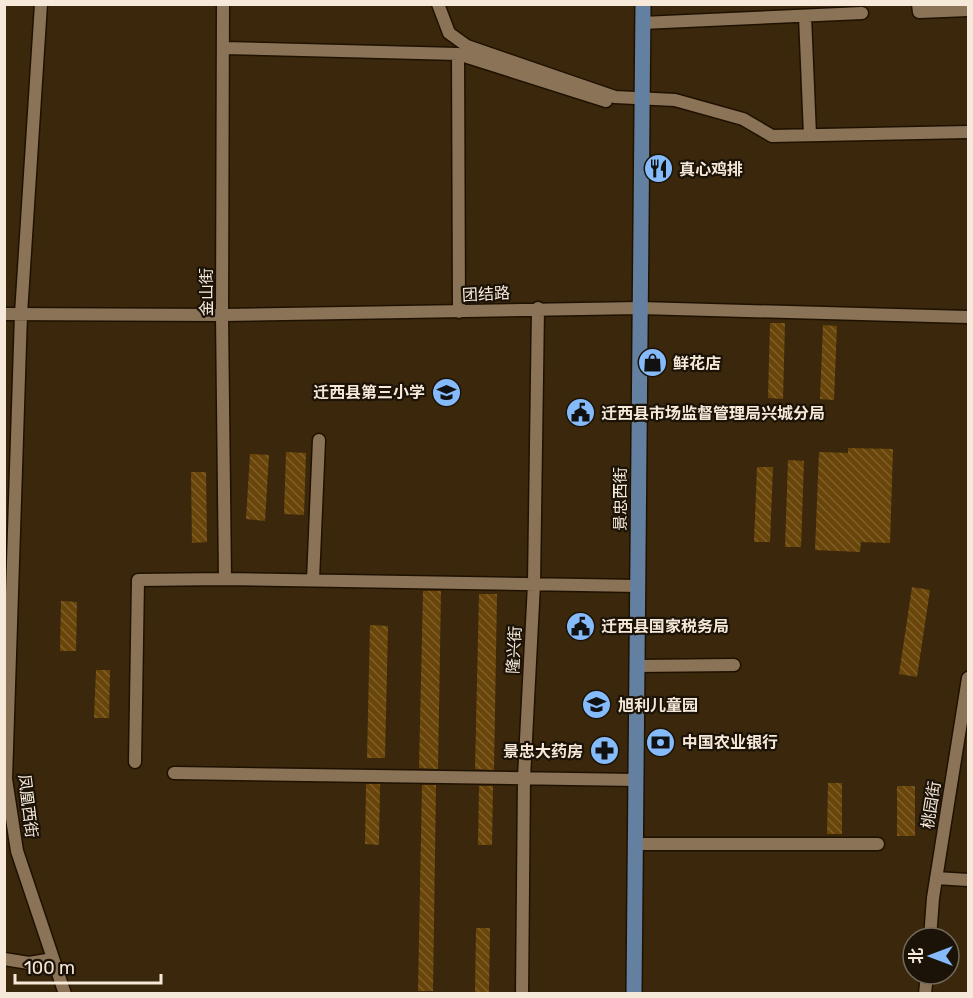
<svg xmlns="http://www.w3.org/2000/svg" width="973" height="998" viewBox="0 0 973 998" font-family="Rubik,'Noto Sans SC',sans-serif">
  <style>
    .building { fill: url(#building-back-hatch) }
    .lines { fill: none; stroke-linecap: round; stroke-linejoin: round }
    .minor-casing { stroke: #1f1100; stroke-width: 15 }
    .major-casing { stroke: #1f1100; stroke-width: 18 }
    .minor { stroke: #8a7356; stroke-width: 12 }
    .major { stroke: #6480a0; stroke-width: 15 }
    .labels { text-anchor: middle; dominant-baseline: central; stroke-width: 4.5; stroke-linejoin: round; paint-order: stroke }
    .poi-label { font-size: 16px; font-weight: bold; fill: #f6e9da; stroke: #1b1307; text-anchor: start }
    .street-label { font-size: 16px; fill: #f6e9da; stroke: #1b1307 }
  </style>
  <defs>
    <pattern id="building-back-hatch" width="6" height="6" patternUnits="userSpaceOnUse" patternTransform="scale(1.5)"><rect width="6" height="6" fill="#694509"/><path d="M-1 5l2 2M0 0l6 6M5-1l2 2" fill="none" stroke="#7f602c"/></pattern>
  </defs>
  <rect width="100%" height="100%" fill="#3b280c"/>
  <path class="building" d="M770 323H785L783 399 768 398Z
    M823 325 837 326 834 400 820 399Z
    M848 448 893 449 890 543 861 542 860 552 815 550 819 452 848 453Z
    M286 452 306 453 304 515 284 514Z
    M250 454 269 455 265 521 246 519Z
    M788 460 804 461 801 547H785Z
    M757 467H773L770 542H754Z
    M191 472H206L207 542 192 543Z
    M912 587 930 590 917 677 899 674Z
    M423 591H441L438 769 419 768Z
    M479 594H497L494 770 475 769Z
    M61 601 77 602 76 651H60Z
    M370 625 388 626 385 758H367Z
    M96 670H110L109 718H94Z
    M828 783H842V834H827Z
    M366 784H380L379 845 365 844Z
    M422 785H436L433 991H418Z
    M479 786H493L492 845H478Z
    M897 786H915V836H897Z
    M476 928H490L489 992H475Z"/>
  <g class="lines">
    <defs>
      <path id="minor" d="M41 4 21 314 6 779 17 851 65 994
        M223 4 222 315 225 579
        M438 4 449 33 467 46 615 97 675 100 743 119 772 136 968 132
        M918 4 919 12 968 10
        M805 16 810 135
        M642 23 862 13
        M223 48 458 54 606 101
        M458 54 459 312
        M4 314 222 315 640 308 968 317
        M313 580 319 440
        M637 666 734 665
        M135 762 138 580 225 579 638 586
        M174 773 636 780
        M636 844H878
        M936 878 968 880
        M930 938 933 898 968 678
        M4 959 29 963 53 959
        M522 994 524 778 534 584 538 308
        M925 994 927 974"/>
      <path id="major" d="M634 994 643 4"/>
    </defs>
    <use href="#minor" class="minor-casing"/>
    <use href="#major" class="major-casing"/>
    <use href="#minor" class="minor"/>
    <use href="#major" class="major"/>
  </g>
  <defs>
    <symbol id="restaurant-disc" viewBox="-11 -11 22 22"><circle r="9.5" fill="#86bbfb" stroke="#1b1307"/><path d="M-5-6h1v4h1v-4h1v4h1v-4h1v5L-1.5 .5V6h-2V.5L-5-1ZM5-6V6H3V1.5H1.5Q1.5-4 5-6Z" fill="#111"/></symbol>
    <symbol id="shop-disc" viewBox="-11 -11 22 22"><circle r="9.5" fill="#86bbfb" stroke="#1b1307"/><path d="M-5-2.5h2.3a2.7 3.5 0 0 1 5.4 0H5L5.5 6h-11ZM-1.5-2.5h3a1.5 2.3 0 0 0-3 0Z" fill="#111"/></symbol>
    <symbol id="school-disc" viewBox="-11 -11 22 22"><circle r="9.5" fill="#86bbfb" stroke="#1b1307"/><path d="M0-5L7-2L0 1L-7-2ZM-4 1L0 2.5L4 1V4Q0 6-4 4Z" fill="#111"/></symbol>
    <symbol id="civic-disc" viewBox="-11 -11 22 22"><circle r="9.5" fill="#86bbfb" stroke="#1b1307"/><path d="M-.6-6.5H3V-4.5H.6V-3L4-1V1h2V6H-6V1h2V-1L-.6-3ZM-1.2 2.5V6h2.4V2.5Z" fill="#111"/></symbol>
    <symbol id="bank-disc" viewBox="-11 -11 22 22"><circle r="9.5" fill="#86bbfb" stroke="#1b1307"/><path d="M-6-4H6V4H-6ZM0-2.3a2.3 2.3 0 1 0 0 4.6a2.3 2.3 0 1 0 0-4.6Z" fill="#111"/></symbol>
    <symbol id="pharmacy-disc" viewBox="-11 -11 22 22"><circle r="9.5" fill="#86bbfb" stroke="#1b1307"/><path d="M-2-6h4v4h4v4h-4v4h-4v-4h-4v-4h4Z" fill="#111"/></symbol>
  </defs>
  <g fill-rule="evenodd">
    <use href="#restaurant-disc" x="642" y="152" width="33" height="33"/>
    <use href="#shop-disc" x="636" y="346" width="33" height="33"/>
    <use href="#school-disc" x="430" y="376" width="33" height="33"/>
    <use href="#civic-disc" x="564" y="396" width="33" height="33"/>
    <use href="#civic-disc" x="564" y="610" width="33" height="33"/>
    <use href="#school-disc" x="580" y="688" width="33" height="33"/>
    <use href="#bank-disc" x="644" y="726" width="33" height="33"/>
    <use href="#pharmacy-disc" x="588" y="734" width="33" height="33"/>
  </g>
  <g class="labels">
    <g class="poi-label">
      <text x="679" y="169">真心鸡排</text>
      <text x="673" y="363">鲜花店</text>
      <text x="425" y="392" text-anchor="end">迁西县第三小学</text>
      <text x="601" y="413">迁西县市场监督管理局兴城分局</text>
      <text x="601" y="626">迁西县国家税务局</text>
      <text x="618" y="705">旭利儿童园</text>
      <text x="682" y="742">中国农业银行</text>
      <text x="583" y="751" text-anchor="end">景忠大药房</text>
    </g>
    <g class="street-label">
      <text transform="translate(206 292) rotate(-90)">金山街</text>
      <text transform="translate(486 294) rotate(-3)">团结路</text>
      <text transform="translate(620 499) rotate(-90)">景忠西街</text>
      <text transform="translate(514 650) rotate(-87)">隆兴街</text>
      <text transform="translate(931 805) rotate(-81)">桃园街</text>
      <text transform="translate(28 806) rotate(83)">凤凰西街</text>
    </g>
  </g>
  <rect width="973" height="998" fill="none" stroke="#f6e9da" stroke-width="12"/>
  <g transform="translate(931 956) rotate(270)"><circle r="28" fill="#1b1307" stroke="#73695b" stroke-width="1.5"/>
  <path d="M0-4.5L10 22L0 15L-10 22Z" fill="#86bbfb"/>
  <text y="-9" font-size="16" font-weight="bold" text-anchor="middle" fill="#f6e9da">北</text>
  </g>
  <path d="M15 974v9h146v-9" fill="none" stroke="#f6e9da" stroke-width="3"/>
  <text x="24" y="974" font-size="18" fill="#f6e9da" stroke="#1b1307" stroke-width="4.5" paint-order="stroke">100 m</text>
</svg>
